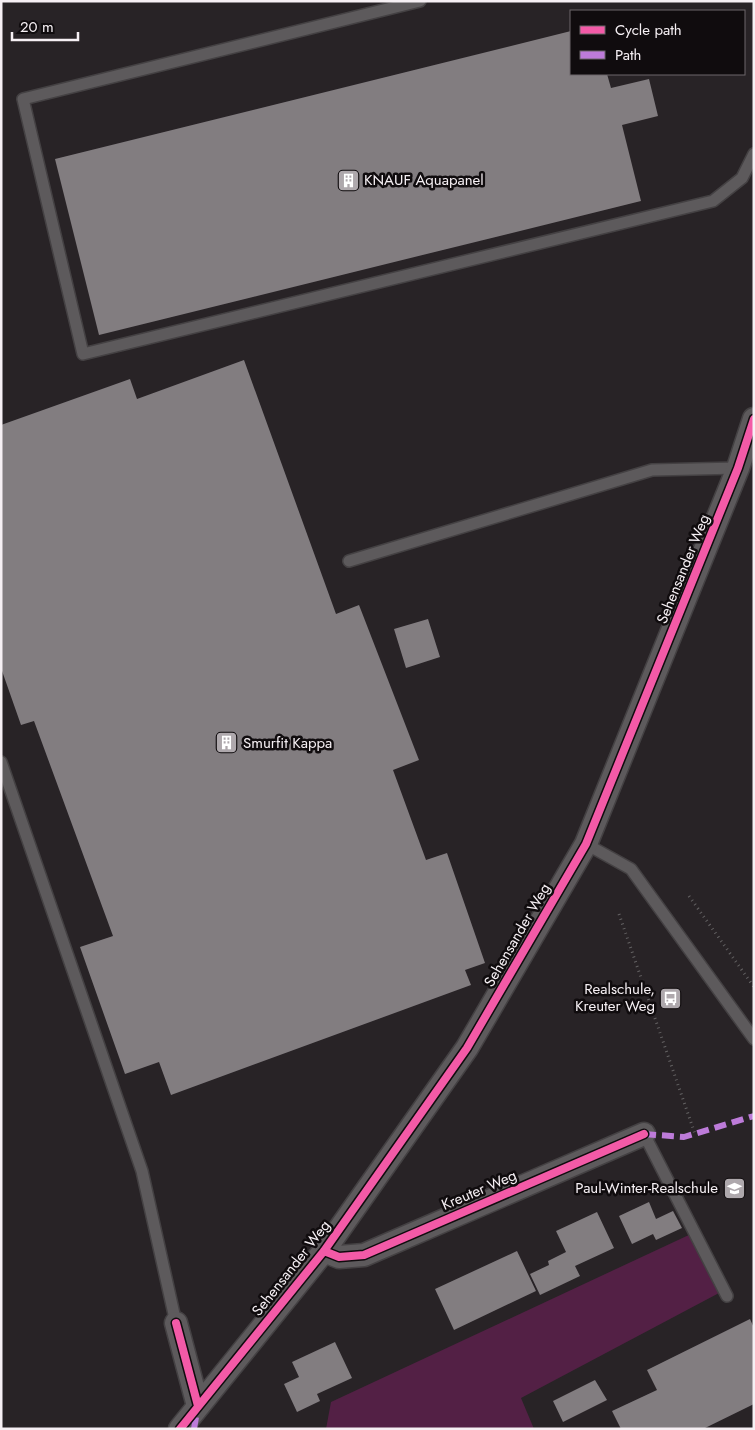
<svg xmlns="http://www.w3.org/2000/svg" width="755" height="1430" viewBox="0 0 755 1430" font-family="Jost,sans-serif">
  <style>
    .green { fill: #532045 }
    .building { fill: #827d80 }
    .lines { fill: none; stroke-linecap: round; stroke-linejoin: round }
    .lane-casing { stroke: #444143; stroke-width: 14 }
    .street-casing { stroke: #444143; stroke-width: 25 }
    .path { stroke: #646263; stroke-width: 3; stroke-dasharray: 1 4; stroke-linecap: butt }
    .lane { stroke: #5d5a5c; stroke-width: 11 }
    .street { stroke: #5d5a5c; stroke-width: 22 }
    .quiet { stroke: #bd7bd9; stroke-width: 6; stroke-dasharray: 12 6; stroke-linecap: butt }
    .cycleway-casing { stroke: #100c0e; stroke-width: 11 }
    .cycleway { stroke: #f35aa7; stroke-width: 8 }
    .labels { text-anchor: middle; dominant-baseline: central; stroke-width: 5; stroke-linejoin: round; paint-order: stroke }
    .poi-label { font-size: 15px; fill: #f6f0f4; stroke: #100c0e; text-anchor: start }
    .street-label { font-size: 15px; fill: #f6f0f4; stroke: #100c0e }
  </style>
  <rect width="100%" height="100%" fill="#282326"/>
  <path class="green" d="M691 1234 719 1293 521 1398 534 1429H326L331 1402Z"/>
  <path class="building" d="M571 31V74H607L611 88 649 79 658 116 622 125 641 201 99 335 55 159Z
    M244 360 336 614 359 605 419 760 393 770 426 860 447 853 485 963 465 970 471 985 171 1095 159 1062 125 1074 80 947 113 936 34 721 21 725 1 668V425L130 379 137 399Z
    M428 619 440 657 406 668 394 629Z
    M649 1202 656 1219 673 1211 682 1228 656 1240 653 1234 632 1244 619 1216Z
    M597 1212 614 1248 575 1266 580 1276 540 1295 530 1274 549 1265 548 1261 566 1252 556 1231Z
    M517 1251 536 1291 454 1330 435 1289Z
    M750 1319 754 1328V1404L703 1429H621L612 1411 657 1390 647 1370Z
    M335 1342 352 1378 317 1394 320 1401 297 1412 284 1384 299 1377 292 1362Z
    M595 1380 607 1400 563 1422 553 1401Z"/>
  <g class="lines">
    <defs>
      <path id="lane" d="M420 1 23 99 83 354 713 201 742 178 754 154
        M349 561 652 470 738 468
        M1 762 142 1171 176 1323
        M586 844 631 869 754 1039
        M644 1134 727 1296"/>
      <path id="street" d="M324 1251 339 1257 364 1255 644 1134
        M176 1323 198 1406
        M180 1429 324 1251 467 1048 586 844 738 468 754 419"/>
    </defs>
    <use href="#lane" class="lane-casing"/>
    <use href="#street" class="street-casing"/>
    <path class="path" d="M689 896 754 987
      M619 914 695 1134"/>
    <use href="#lane" class="lane"/>
    <use href="#street" class="street"/>
    <path class="quiet" d="M644 1134 684 1137 754 1116
      M194 1429 197 1411"/>
    <defs>
      <path id="cycleway" d="M324 1251 339 1257 364 1255 644 1134
        M176 1323 198 1406
        M180 1429 324 1251 467 1048 586 844 738 468 754 419"/>
    </defs>
    <use href="#cycleway" class="cycleway-casing"/>
    <use href="#cycleway" class="cycleway"/>
  </g>
  <defs>
    <symbol id="building-square" viewBox="-11 -11 22 22"><rect x="-9" y="-9" width="18" height="18" rx="4" fill="#aea8ac" stroke="#100c0e"/><path d="M-4-6H4V6H1V3H-1V6H-4ZM-2.5-4.3h1.7v1.8h-1.7ZM.8-4.3h1.7v1.8H.8ZM-2.5-1h1.7V.8h-1.7ZM.8-1h1.7V.8H.8Z" fill="#fff"/></symbol>
    <symbol id="bus-square" viewBox="-11 -11 22 22"><rect x="-9" y="-9" width="18" height="18" rx="4" fill="#aea8ac" stroke="#100c0e"/><path d="M-5-6H5V4H4V6H2V4H-2V6H-4V4H-5ZM-3.5-4V0h7V-4ZM-3.5 1.2v1.5H-2V1.2ZM2 1.2v1.5H3.5V1.2Z" fill="#fff"/></symbol>
    <symbol id="school-square" viewBox="-11 -11 22 22"><rect x="-9" y="-9" width="18" height="18" rx="4" fill="#aea8ac" stroke="#100c0e"/><path d="M0-5L7-2L0 1L-7-2ZM-4 1L0 2.5L4 1V4Q0 6-4 4Z" fill="#fff"/></symbol>
  </defs>
  <g fill-rule="evenodd">
    <use href="#building-square" x="336" y="168" width="25" height="25"/>
    <use href="#building-square" x="214" y="730" width="25" height="25"/>
    <use href="#bus-square" x="658" y="986" width="25" height="25"/>
    <use href="#school-square" x="722" y="1176" width="25" height="25"/>
  </g>
  <g class="labels">
    <g class="poi-label">
      <text x="364" y="180">KNAUF Aquapanel</text>
      <text x="243" y="743">Smurfit Kappa</text>
      <text x="655" y="989" text-anchor="end">Realschule,<tspan x="655" dy="17">Kreuter Weg</tspan></text>
      <text x="718" y="1188" text-anchor="end">Paul-Winter-Realschule</text>
    </g>
    <g class="street-label">
      <text transform="translate(683 569) rotate(-68)">Sehensander Weg</text>
      <text transform="translate(517 935) rotate(-60)">Sehensander Weg</text>
      <text transform="translate(479 1190) rotate(-23)">Kreuter Weg</text>
      <text transform="translate(291 1268) rotate(-52)">Sehensander Weg</text>
    </g>
  </g>
  <rect width="755" height="1430" fill="none" stroke="#f6f0f4" stroke-width="5"/>
  <rect x="570" y="10" width="175" height="65" fill="#100c0e" stroke="#6c676a"/>
  <rect x="580" y="26" width="25" height="8" fill="#f35aa7" stroke="#6c676a"/>
  <text x="615" y="35" font-size="15" fill="#f6f0f4">Cycle path</text>
  <rect x="580" y="51" width="25" height="8" fill="#bd7bd9" stroke="#6c676a"/>
  <text x="615" y="60" font-size="15" fill="#f6f0f4">Path</text>
  <path d="M12 32v8h66v-8" fill="none" stroke="#f6f0f4" stroke-width="2.5"/>
  <text x="20" y="32" font-size="15" fill="#f6f0f4" stroke="#100c0e" stroke-width="4" paint-order="stroke">20 m</text>
</svg>
